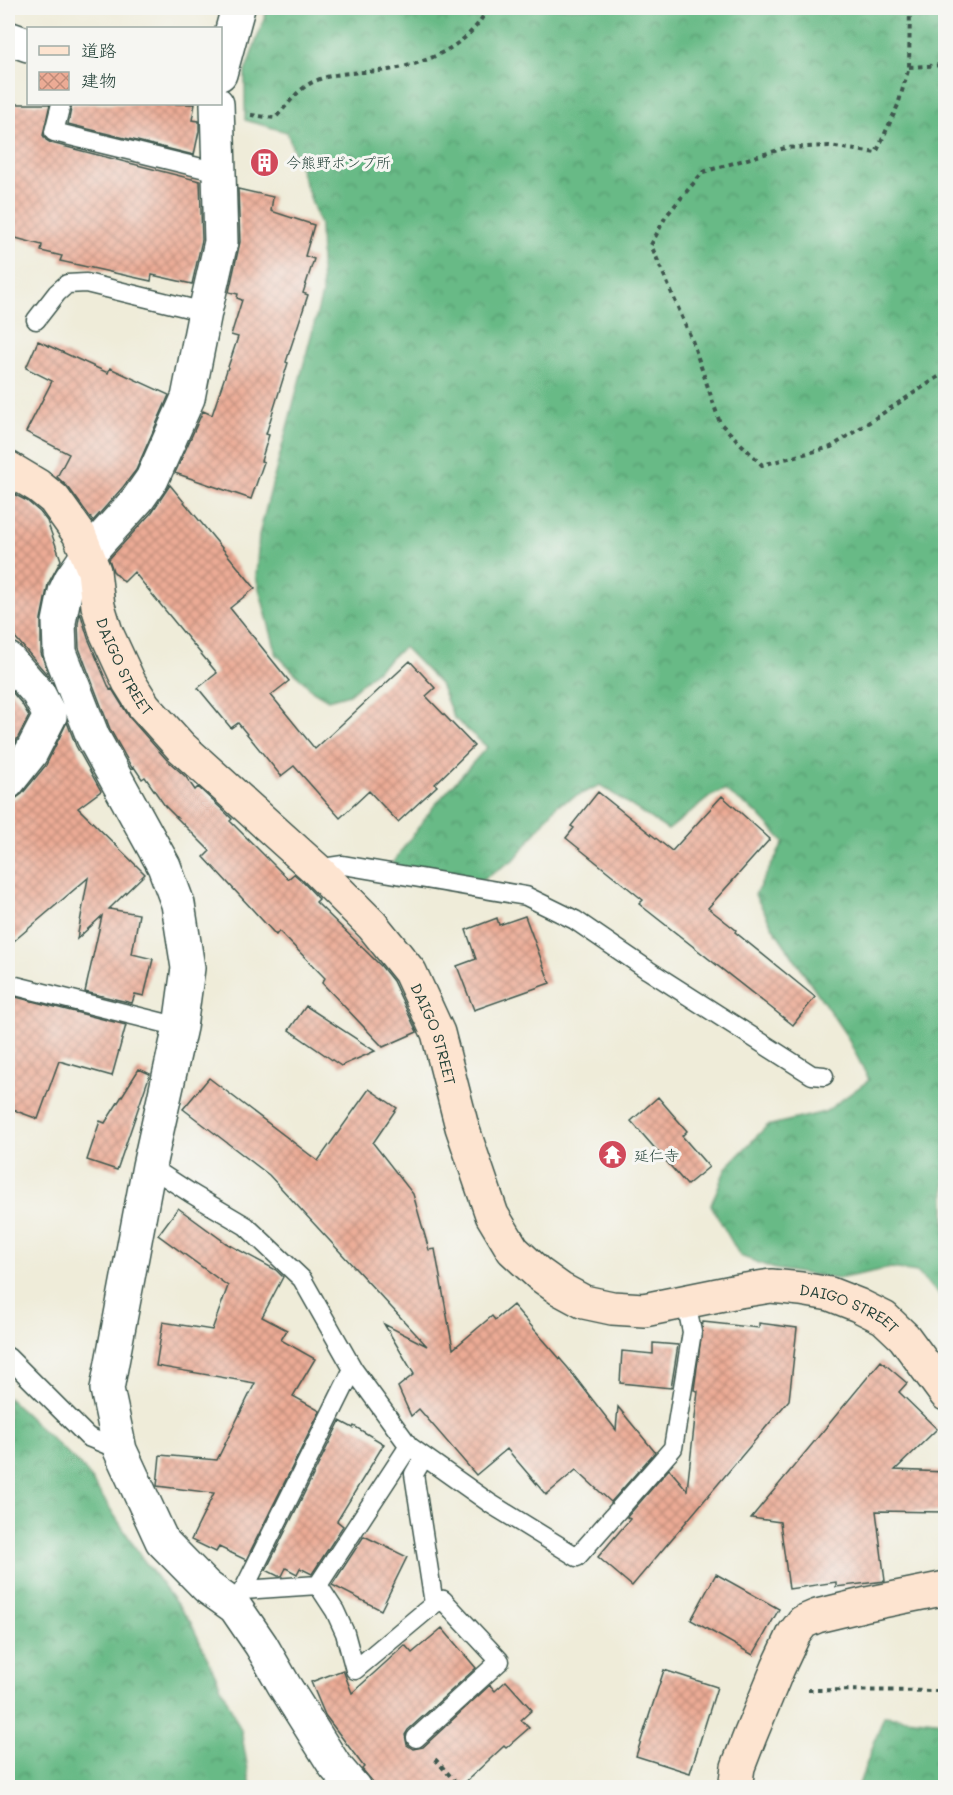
<svg xmlns="http://www.w3.org/2000/svg" width="953" height="1795" viewBox="0 0 953 1795" font-family="Mali,'Klee One',sans-serif">
  <style>
    .forest { fill: url(#forest-crowns); stroke: #447c5d; stroke-width: 1.5 }
    .building { fill: url(#building-cross-hatch) }
    .lines { fill: none; stroke-linecap: round; stroke-linejoin: round }
    .service-casing { stroke: #3e574d; stroke-width: 21 }
    .minor-casing { stroke: #3e574d; stroke-width: 36 }
    .secondary-casing { stroke: #3e574d; stroke-width: 36 }
    .path { stroke: #3e574d; stroke-width: 4; stroke-dasharray: 4.5 4.5; stroke-linecap: butt }
    .service { stroke: #fff; stroke-width: 18 }
    .minor { stroke: #fff; stroke-width: 33 }
    .secondary { stroke: #fde4d0; stroke-width: 33 }
    .labels { text-anchor: middle; dominant-baseline: central; stroke-width: 6; stroke-linejoin: round; paint-order: stroke }
    .poi-label { font-size: 15px; fill: #1f3d34; stroke: #f6f6f2; text-anchor: start }
    .street-label { font-size: 15px; fill: #1f3d34; stroke: #f6f6f2 }
  </style>
  <defs>
    <pattern id="forest-crowns" width="20" height="18" patternUnits="userSpaceOnUse" patternTransform="scale(1.5)"><rect width="20" height="18" fill="#68ba86"/><path d="M2 6a3 3 0 1 1 6 0M12 15a3 3 0 1 1 6 0" fill="none" stroke="#55986e"/></pattern>
    <pattern id="building-cross-hatch" width="8" height="8" patternUnits="userSpaceOnUse" patternTransform="scale(1.5)"><rect width="8" height="8" fill="#ecab95"/><path d="M0 0l8 8M0 8l8-8" fill="none" stroke="#bf8c7a"/></pattern>
  </defs>
  <rect width="100%" height="100%" fill="#f6f6f2"/>
  <filter id="ink" filterUnits="userSpaceOnUse"><feTurbulence type="fractalNoise" baseFrequency=".0167" numOctaves="2"/><feDisplacementMap in="SourceGraphic" scale="12" xChannelSelector="R" yChannelSelector="G"/><feConvolveMatrix kernelMatrix="1 2 1 2 8 2 1 2 1" color-interpolation-filters="sRGB"/></filter>
  <filter id="wash" filterUnits="userSpaceOnUse"><feTurbulence type="fractalNoise" baseFrequency=".008" numOctaves="4" result="noise"/><feDisplacementMap in="SourceGraphic" scale="24" xChannelSelector="R" yChannelSelector="G"/><feGaussianBlur stdDeviation="1.35" result="paint"/><feColorMatrix in="noise" values="0 0 0 0 0 0 0 0 0 0 0 0 0 0 0 0 0 1.4 0 .05"/><feComposite in="paint" operator="in"/></filter>
  <g filter="url(#wash)">
    <rect width="100%" height="100%" fill="#efecd9"/>
    <path class="forest" d="M268 8H945V1301L917 1272 891 1268 837 1279 775 1269 740 1256 711 1205 726 1168 767 1126 825 1112 869 1080 846 1035 774 929 755 895 784 842 758 814 724 790 711 796 668 830 600 785 557 805 515 859 477 883 391 865 434 806 487 747 454 718 440 684 404 647 349 694 328 700 313 691 277 655 256 577 259 535 322 294 320 225 287 132 245 120V72Z
      M8 1398 85 1470 142 1558 191 1623 241 1730 251 1787H8Z
      M884 1716 945 1722V1787H858Z"/>
    <g id="blocks">
      <path class="building" d="M8 104H50L43 135 46 140 51 143 200 181 202 240 192 284 152 275 151 281 60 261 62 256 41 251 42 245 8 236Z
        M72 104H195L192 120 199 121V131L194 155 68 124Z
        M238 189 273 197 271 211 314 225 305 256 314 259 303 293 308 295 286 362 288 363 266 434 269 435 261 461 264 462 251 499 175 473 203 411 212 415 238 337 231 335 242 300 237 298 238 294 229 292 240 242Z
        M38 341 108 373 110 368 169 395 136 470 123 487 93 521 69 488 57 477 69 454 26 432 52 381 26 368Z
        M170 485 255 588 230 608 289 681 271 695 315 749 410 661 435 688 426 696 474 746 435 784 437 786 398 822 369 791 340 818 294 766 281 776 238 723 231 728 198 688 217 673 182 631 134 572 124 582 113 571 109 559 152 512Z
        M8 491 27 501 40 512 47 521 61 560 48 584 41 619V653L50 678 8 629Z
        M80 612 88 638 110 690 112 689 130 718 167 760 186 777 195 790 198 787 227 814 232 819 230 821 288 879 294 874 301 880 319 899 316 902 381 966 393 981 417 1032 383 1047 322 983 325 978 279 931 276 935 204 857 210 851 165 806 145 777 142 779 134 767 132 768 110 729 79 648 78 624Z
        M8 687 22 704 29 716 15 743 8 752Z
        M67 722 76 746 101 791 78 808 145 874 109 909 139 914 132 954 153 959 144 996 135 994 132 1003 85 992 102 916 77 939 88 878 8 946V800L15 799 22 794 46 765Z
        M598 792 672 851 722 796 770 839 708 908 736 930 735 932 815 997 793 1025 639 904 643 900 566 838 574 828 571 826Z
        M525 916 550 983 474 1010 457 966 476 959 466 930 497 918 499 925Z
        M8 995 126 1025 112 1076 59 1061 38 1119 8 1108Z
        M306 1006 375 1051 341 1066 289 1030Z
        M139 1069 150 1074 117 1170 87 1160 100 1121 105 1123Z
        M209 1078 318 1161 369 1089 397 1108 373 1143 413 1194 429 1250 435 1249 453 1349 492 1316 495 1320 513 1305 568 1368 616 1430 618 1407 655 1452 611 1502 576 1470 546 1495 507 1449 476 1475 419 1409 411 1416 398 1387 414 1374 384 1324 427 1346 269 1175 183 1109Z
        M658 1097 687 1131 682 1136 709 1167 687 1185 631 1121Z
        M178 1208 226 1243 276 1270 283 1277 262 1317 287 1330 281 1340 315 1359 293 1396 320 1411 246 1560 219 1547 216 1552 191 1540 214 1493 157 1486 160 1455 217 1460 255 1383 156 1366 163 1322 212 1330 228 1286 158 1235Z
        M703 1322 759 1328V1323L797 1328 789 1400 632 1586 598 1557 630 1519 627 1517 669 1469 687 1490 698 1391 694 1390Z
        M653 1343 678 1345 671 1388 620 1383 622 1351 653 1354Z
        M881 1361 907 1383 899 1392 937 1429 895 1470 945 1472V1512L876 1511 885 1581 836 1587V1582L789 1589 780 1522 751 1518Z
        M340 1421 353 1428 354 1426 384 1444 337 1521 343 1526 312 1574 300 1568 297 1574 286 1568 282 1576H278L266 1570Z
        M364 1536 407 1557 381 1610 332 1585Z
        M716 1574 779 1609 753 1655 691 1620Z
        M442 1628 476 1668 408 1730 405 1735 407 1745 413 1749 423 1747 490 1685 495 1691 506 1681 532 1710 521 1720 529 1728 506 1748 504 1746 459 1788H378L362 1769 364 1767 325 1715 311 1682 343 1670 352 1693 405 1645 412 1653Z
        M664 1670 717 1687 690 1773 636 1756Z"/>
    </g>
  </g>
  <g filter="url(#ink)">
    <use href="#blocks" fill-opacity="0" stroke="#3e574d" stroke-width="1.5"/>
    <g class="lines">
      <defs>
        <path id="service" d="M61 104 54 132 218 172
          M36 320 57 293 67 284 86 283 205 312
          M316 869 343 865 526 896 575 920 648 970 812 1075 824 1076
          M8 984 180 1027
          M149 1166 192 1194 246 1226 302 1279 353 1369 409 1446 491 1504 577 1557 673 1448 692 1332 686 1303
          M8 1357 88 1437 120 1450
          M318 1585 335 1611 345 1633 355 1670 434 1604
          M243 1590 318 1585 409 1446
          M235 1607 353 1369
          M416 1738 500 1661 443 1600 434 1604 414 1474 424 1457"/>
        <path id="minor" d="M8 38 28 45
          M220 74 238 8
          M217 104 221 242 205 312 188 398 152 479 138 499 88 554 71 579 65 592 59 622 60 652 93 737 164 866 178 904 188 968 180 1027 149 1166 107 1389 120 1450 162 1541 207 1587 235 1607 261 1645 284 1685 335 1766 354 1788
          M8 659 38 693 50 716 31 753 8 782"/>
        <g id="secondary">
          <path id="s1" d="M8 468 38 486 54 499 79 534 94 571 98 606 106 632 129 682 144 706 181 747 316 869 372 925 410 972 438 1033 462 1127 492 1215 513 1250 539 1274 560 1289 584 1302 612 1308 644 1310 733 1292 771 1286 801 1289 830 1294 858 1305 884 1318 904 1337 946 1394"/>
          <path d="M735 1788 738 1767 750 1736 778 1668 794 1634 803 1622 817 1616 867 1604 946 1588"/>
        </g>
      </defs>
      <use href="#service" class="service-casing"/>
      <use href="#minor" class="minor-casing"/>
      <use href="#secondary" class="secondary-casing"/>
      <path class="path" d="M910 8 909 67 898 105 876 153 829 146 785 148 703 172 666 216 651 245 692 340 720 423 762 465 831 447 946 372
        M909 67 946 65
        M251 115 275 118C288 105 298 88 315 81 341 70 367 74 393 69 428 63 473 43 487 8
        M808 1690 946 1691
        M435 1759 461 1788"/>
      <use href="#service" class="service"/>
      <use href="#minor" class="minor"/>
      <use href="#secondary" class="secondary"/>
    </g>
  </g>
  <defs>
    <symbol id="building-disc" viewBox="-11 -11 22 22"><circle r="9.5" fill="#d1495b" stroke="#f6f6f2"/><path d="M-4-6H4V6H1V3H-1V6H-4ZM-2.5-4.3h1.7v1.8h-1.7ZM.8-4.3h1.7v1.8H.8ZM-2.5-1h1.7V.8h-1.7ZM.8-1h1.7V.8H.8Z" fill="#fff"/></symbol>
    <symbol id="temple-disc" viewBox="-11 -11 22 22"><circle r="9.5" fill="#d1495b" stroke="#f6f6f2"/><path d="M0-6L5-2H3V0L6.5 2.5H4V6H1.5V3h-3V6H-4V2.5H-6.5L-3 0V-2H-5Z" fill="#fff"/></symbol>
  </defs>
  <g fill-rule="evenodd">
    <use href="#building-disc" x="248" y="146" width="33" height="33"/>
    <use href="#temple-disc" x="596" y="1138" width="33" height="33"/>
  </g>
  <g class="labels">
    <g class="poi-label">
      <text x="286" y="162">今熊野ポンプ所</text>
      <text x="634" y="1155">延仁寺</text>
    </g>
    <g class="street-label">
      <text stroke="none"><textPath href="#s1" startOffset="240">DAIGO STREET</textPath></text>
      <text stroke="none"><textPath href="#s1" startOffset="728">DAIGO STREET</textPath></text>
      <text stroke="none"><textPath href="#s1" startOffset="1320">DAIGO STREET</textPath></text>
    </g>
  </g>
  <rect width="953" height="1795" fill="none" stroke="#f6f6f2" stroke-width="30"/>
  <rect x="27" y="27" width="195" height="78" fill="#f6f6f2" stroke="#a0aca6" stroke-width="1.5"/>
  <rect x="39" y="46" width="30" height="9" fill="#fde4d0" stroke="#a0aca6" stroke-width="1.5"/>
  <text x="81" y="57" font-size="18" fill="#1f3d34">道路</text>
  <rect x="39" y="72" width="30" height="18" fill="url(#building-cross-hatch)" stroke="#a0aca6" stroke-width="1.5"/>
  <text x="81" y="87" font-size="18" fill="#1f3d34">建物</text>
</svg>
